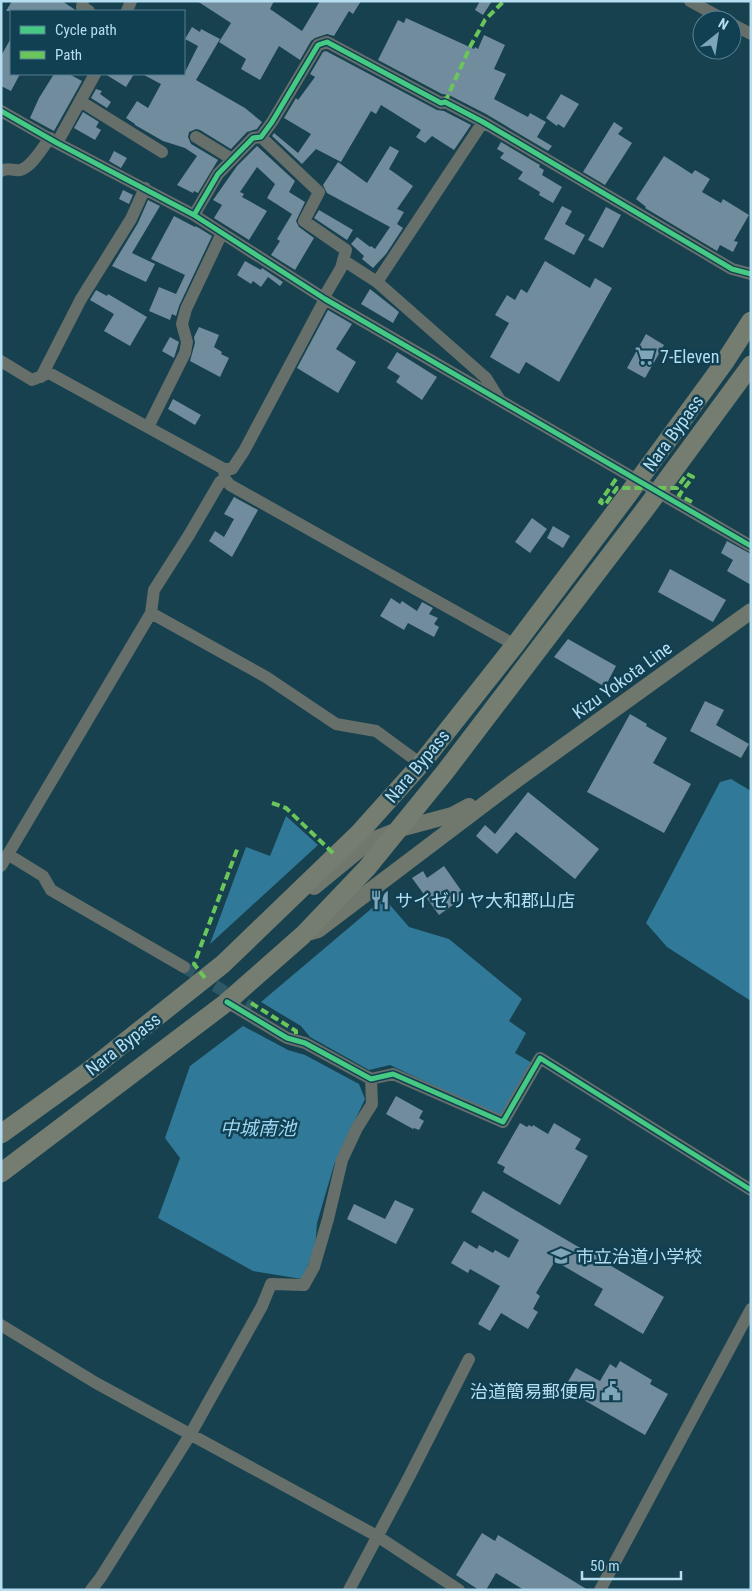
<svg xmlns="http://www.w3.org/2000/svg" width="752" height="1591" viewBox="0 0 752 1591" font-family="'Roboto Condensed','Noto Sans JP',sans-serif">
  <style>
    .water { fill: #307998 }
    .building { fill: #708c9d }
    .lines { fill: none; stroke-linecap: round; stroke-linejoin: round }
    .minor-tunnel { stroke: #2f5867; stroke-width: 12; stroke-dasharray: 12 6; stroke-linecap: butt }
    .minor { stroke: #676f6a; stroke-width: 12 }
    .major { stroke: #70776d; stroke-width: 16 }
    .highway { stroke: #757c70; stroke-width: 19 }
    .quiet { stroke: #6ac65a; stroke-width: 4; stroke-dasharray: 8 4; stroke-linecap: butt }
    .cycleway-casing { stroke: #124053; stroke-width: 8 }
    .cycleway { stroke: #46c982; stroke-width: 5 }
    .labels { text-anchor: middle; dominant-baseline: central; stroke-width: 5; stroke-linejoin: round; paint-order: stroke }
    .poi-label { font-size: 18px; fill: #b6ddf0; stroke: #124053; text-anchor: start }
    .street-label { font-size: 18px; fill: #b6ddf0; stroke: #124053 }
    .water-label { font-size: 19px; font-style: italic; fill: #9cd6f2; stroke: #124053 }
  </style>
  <rect width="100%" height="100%" fill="#17414f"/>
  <path class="water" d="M731 779 751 791V1001L667 947 646 923 720 782Z
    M286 816 318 845 210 944 246 847 270 856Z
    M384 898 409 927 449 939 522 999 509 1021 526 1033 515 1053 532 1063 502 1114 498 1116 390 1065 369 1070 310 1037 301 1026 261 1002Z
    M243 1026 288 1050 305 1055 359 1084 365 1099 334 1165 317 1223 315 1249 302 1279 253 1271 158 1218 180 1158 165 1138 190 1066Z"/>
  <path class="building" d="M12 1H62L74 9 75 11H6Z
    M197 1H274L270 9 302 31 320 1H361L353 14 349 11 334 36 327 34 315 38 311 41 300 60 279 46 260 80 241 69 246 59 219 42 231 23Z
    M480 1H492L483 15 475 10Z
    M406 18 474 49 475 47 478 49 484 35 505 45 494 69 506 74 494 99 528 117 530 113 546 122 537 137 552 146 548 151 486 114 449 95 442 94 378 60 398 20 404 23Z
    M192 27 200 32 201 29 220 39 196 80 245 108 262 122 257 129 247 132 231 149 200 130 196 129 189 132 188 137 191 144 218 160 198 193 194 191 193 193 177 185 197 156 185 148 163 141 135 125V124L126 118 137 101 148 108 161 84 142 74H184L198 46 185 39Z
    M11 38V74H20L11 91 1 86V56Z
    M326 51 437 110 444 111 471 125 454 150 432 136 425 143 416 137 421 130 381 105 376 114 371 111 341 162 316 149 302 164 272 136 274 133 298 153 311 134 284 118 296 98 298 100 315 77 310 74 323 52Z
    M54 74H69L82 81 54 131 30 118 39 98Z
    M105 74H134L126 87Z
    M96 89 102 91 100 94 111 102 107 108 91 98Z
    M561 94 579 104 564 128 558 124 557 126 546 118Z
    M83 112 99 122 96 127 101 130 95 140 74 128Z
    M614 122 623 128 618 134 632 143 605 185 583 172Z
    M501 142 540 165 539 167 544 170 542 175 562 187 553 203 539 195 540 192 518 179 523 172 500 158 504 153 497 149Z
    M257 146 295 181 289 192 305 202 296 221 299 227 314 238 295 270 271 255 280 241 277 239 292 214 267 198 275 184 257 167 240 192 244 194 242 197 267 211 249 240 214 218 222 205 213 200 237 166Z
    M390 146 399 151 389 169 413 186 397 209 404 212 397 224 403 228 386 254 373 268 362 259 364 256 351 244 357 237 370 247 371 246 375 249 390 227 327 193 323 185 338 162 367 183Z
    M114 151 127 158 121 168 109 161Z
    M664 156 692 174 695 170 710 179 702 192 721 203 723 199 749 215 734 241 738 242 733 252 720 245 717 251 645 208 646 207 636 199Z
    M123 190 133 195 129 204 119 199Z
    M148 200 160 206 132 253 155 264 146 282 112 266 138 223Z
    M562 206 572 211 565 224 585 235 574 255 544 239Z
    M606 207 621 215 603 248 588 240Z
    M319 210 353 230 347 240 314 218Z
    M174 216 195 227V226L199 228 212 236 179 306 176 316 172 314 170 320 149 311 159 287 176 294 185 275 151 259Z
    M245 261 261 270 262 268 283 282 280 286 268 277 261 287 253 281 251 284 237 275Z
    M545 261 590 288 595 278 612 288 559 382 526 362 519 374 490 357 509 323 495 315 507 295 515 300 521 289 527 293Z
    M370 289 399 312 393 323 361 304Z
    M96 290 107 296 108 294 147 317 130 346 104 331 114 314 90 300Z
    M328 310 352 324 336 349 356 362 338 393 297 368Z
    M199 327 219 335 214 347 222 352 221 354 229 358 220 377 190 361 195 343 194 337Z
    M646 334 664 345 645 378 627 368Z
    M170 337 179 342 174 358 162 351Z
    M397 352 437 377 422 400 396 382 400 376 387 368Z
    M173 399 201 415 195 425 168 409Z
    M234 497 258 510 232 557 209 541 215 531 224 537 234 519 224 514Z
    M532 518 547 529 530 553 515 542Z
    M553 526 570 536 563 548 547 538Z
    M727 541 751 554V585L727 571 733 560 721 553Z
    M670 569 726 600 713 622 658 592Z
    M391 598 400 604 402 601 417 611 422 602 433 608 429 614 438 618 434 624 439 627 434 637 408 623 404 630 380 616Z
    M568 639 616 666 605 687 554 657Z
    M705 701 724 710 716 725 749 744 741 758 690 731Z
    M630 714 647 724 646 726 667 738 653 763 691 784 664 833 587 792Z
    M528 792 599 849 575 879 516 832 497 854 476 836 485 825 495 834Z
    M444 866 465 896 439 915 412 878 423 871 427 878Z
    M396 1096 423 1111 419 1118 424 1121 419 1130 414 1128 413 1129 386 1114Z
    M520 1123 527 1127 529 1125 532 1127 533 1125 548 1134 554 1123 581 1139 575 1149 588 1156 560 1205 503 1172 505 1167 497 1163Z
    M483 1191 582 1249 584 1246 603 1258 601 1260 664 1297 643 1334 594 1305 603 1289 555 1261 536 1293 540 1296 533 1309 538 1312 528 1329 501 1313 490 1331 478 1324 500 1286 470 1269 468 1273 451 1263 464 1241 477 1249 479 1245 493 1253 495 1250 509 1258 519 1240 471 1212Z
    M395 1200 414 1209 396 1244 347 1219 354 1204 385 1219Z
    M620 1361 652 1380 650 1384 668 1394 645 1435 582 1399 584 1395 566 1385 576 1368 600 1381 610 1364 616 1368Z
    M482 1533 495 1541 498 1535 588 1590H524L496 1573 486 1590H479L456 1575Z"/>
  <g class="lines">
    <path class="minor-tunnel" d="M184 967 252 1008"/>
    <path class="minor" d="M83 1 82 7 89 11
      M690 1 725 20
      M127 11 131 1
      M732 24 751 34
      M80 101 162 152
      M1 111 57 143 194 215 325 299 751 546
      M196 137 232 159
      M261 137 319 192 304 221 346 250 341 268 324 297
      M57 143 95 74
      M1 171C8 167 13 171 20 170 31 168 43 147 50 138
      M194 215 218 174 253 138 261 137 272 122 318 45 327 42 441 103 445 102 483 122 732 269 751 274
      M343 260 377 282 486 378 499 399
      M377 282 483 122
      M1 361 32 380 49 373 224 469 225 479 230 485 515 645
      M41 377 81 299 131 219 145 188
      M148 427 185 353 187 342 182 324 186 309 222 233
      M224 469H232L244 451 325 299
      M151 613 266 677 336 724 376 731 421 764
      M9 855 43 876 51 890 184 967
      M1 866 151 613 154 590 189 535 220 482 225 479
      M227 1002 287 1038 305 1043 371 1079 393 1074 503 1122 540 1058 751 1190
      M1 1325 96 1383 377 1536 459 1590
      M91 1590 101 1577 190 1435 262 1306 271 1284 304 1285 314 1267 328 1219 342 1160 357 1128 372 1104 371 1079
      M349 1590 409 1477 469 1359
      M600 1590 751 1309"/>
    <path class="major" d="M314 887 370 841 400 829 452 815 469 806
      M311 932 318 930 515 781 751 611"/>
    <path class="highway" d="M1 1134 90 1070 223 964 359 833 421 764 515 645 627 496 724 363 751 321
      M1 1173 227 1002 303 935 367 868 445 772 646 508 751 365"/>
    <path class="quiet" d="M445 102 471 45 485 20 504 1
      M616 479 600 502 605 505 617 488H677L687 474 693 477 679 495 692 502 691 505
      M272 803 286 808 336 856
      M205 978 194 964 238 847
      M251 1003 296 1031V1036"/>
    <defs>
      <path id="cycleway" d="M1 111 57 143 194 215 325 299 751 546
        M194 215 218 174 253 138 261 137 272 122 318 45 327 42 441 103 445 102 483 122 732 269 751 274
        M227 1002 287 1038 305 1043 371 1079 393 1074 503 1122 540 1058 751 1190"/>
    </defs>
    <use href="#cycleway" class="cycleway-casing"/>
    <use href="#cycleway" class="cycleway"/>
  </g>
  <defs>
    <symbol id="supermarket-bare" viewBox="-9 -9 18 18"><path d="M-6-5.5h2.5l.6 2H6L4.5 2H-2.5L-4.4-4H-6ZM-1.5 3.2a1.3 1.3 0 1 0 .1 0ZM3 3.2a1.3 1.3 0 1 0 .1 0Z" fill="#7ea6b8" stroke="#124053" stroke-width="2.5" paint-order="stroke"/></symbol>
    <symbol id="restaurant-bare" viewBox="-9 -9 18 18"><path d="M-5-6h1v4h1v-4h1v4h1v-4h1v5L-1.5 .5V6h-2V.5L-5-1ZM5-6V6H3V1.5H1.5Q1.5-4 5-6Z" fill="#7ea6b8" stroke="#124053" stroke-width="2.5" paint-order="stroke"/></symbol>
    <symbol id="school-bare" viewBox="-9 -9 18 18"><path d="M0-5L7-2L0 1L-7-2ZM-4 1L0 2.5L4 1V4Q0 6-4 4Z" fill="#7ea6b8" stroke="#124053" stroke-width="2.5" paint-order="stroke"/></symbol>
    <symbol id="civic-bare" viewBox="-9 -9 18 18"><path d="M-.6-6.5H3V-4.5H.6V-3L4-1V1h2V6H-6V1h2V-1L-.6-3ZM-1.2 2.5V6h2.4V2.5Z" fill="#7ea6b8" stroke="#124053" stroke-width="2.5" paint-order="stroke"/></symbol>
  </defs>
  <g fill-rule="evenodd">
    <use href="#supermarket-bare" x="631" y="342" width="28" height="28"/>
    <use href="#restaurant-bare" x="366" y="886" width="28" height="28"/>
    <use href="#school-bare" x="547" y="1242" width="28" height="28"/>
    <use href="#civic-bare" x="597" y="1377" width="28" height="28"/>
  </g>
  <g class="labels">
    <g class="poi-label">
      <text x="660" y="356">7-Eleven</text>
      <text x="395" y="900">サイゼリヤ大和郡山店</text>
      <text x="576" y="1256">市立治道小学校</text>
      <text x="596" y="1391" text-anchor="end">治道簡易郵便局</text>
    </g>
    <g class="street-label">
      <text transform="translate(673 433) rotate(-54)">Nara Bypass</text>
      <text transform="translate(622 680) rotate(-36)">Kizu Yokota Line</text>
      <text transform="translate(417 766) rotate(-50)">Nara Bypass</text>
      <text transform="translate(123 1044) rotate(-38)">Nara Bypass</text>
    </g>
    <g class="water-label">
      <text x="258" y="1128">中城南池</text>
    </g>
  </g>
  <rect width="752" height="1591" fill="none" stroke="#b6ddf0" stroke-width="5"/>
  <rect x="10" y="10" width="175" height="65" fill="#124053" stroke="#547f92"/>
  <rect x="20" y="26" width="25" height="8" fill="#46c982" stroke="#547f92"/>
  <text x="55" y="35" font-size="15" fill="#b6ddf0">Cycle path</text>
  <rect x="20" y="51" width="25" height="8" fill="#6ac65a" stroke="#547f92"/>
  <text x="55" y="60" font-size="15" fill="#b6ddf0">Path</text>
  <g transform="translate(717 35) rotate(30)"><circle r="24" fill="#124053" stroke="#547f92"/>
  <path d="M0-4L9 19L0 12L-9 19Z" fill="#7ea6b8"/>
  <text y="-8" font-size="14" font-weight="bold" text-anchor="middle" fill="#b6ddf0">N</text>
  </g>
  <path d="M582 1571v8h99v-8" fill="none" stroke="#b6ddf0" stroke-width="2.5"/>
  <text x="590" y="1571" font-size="15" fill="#b6ddf0" stroke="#124053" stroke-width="4" paint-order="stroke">50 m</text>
</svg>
